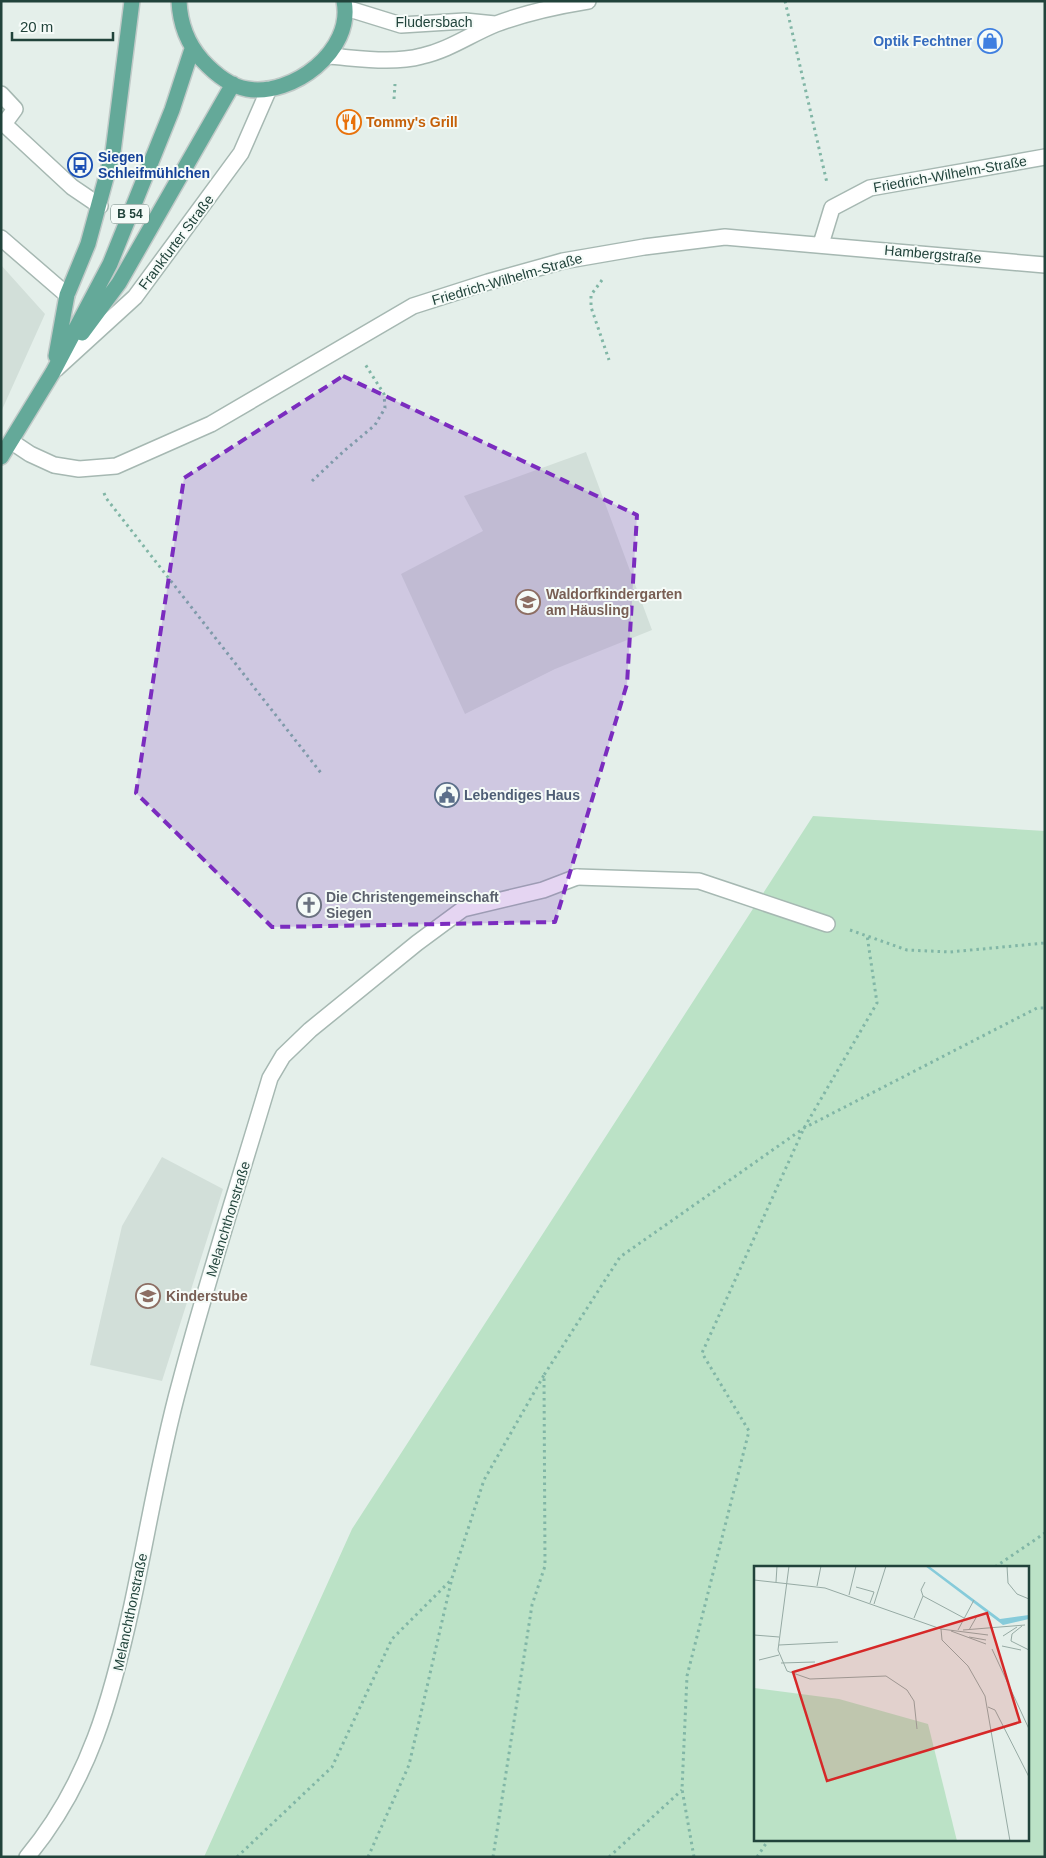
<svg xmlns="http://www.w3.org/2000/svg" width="1046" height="1858" viewBox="0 0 1046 1858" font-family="Helvetica,sans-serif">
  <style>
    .built { fill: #d2dfd9 }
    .green { fill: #bbe2c6; fill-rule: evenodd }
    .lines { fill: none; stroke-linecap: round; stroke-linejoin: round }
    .lane-casing { stroke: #a6b8b2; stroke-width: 18 }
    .street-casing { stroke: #a6b8b2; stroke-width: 18 }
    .primary-casing { stroke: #c1cac8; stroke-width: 18 }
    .path { stroke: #81b6a6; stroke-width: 3; stroke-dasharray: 2.5 4; stroke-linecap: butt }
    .lane { stroke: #fff; stroke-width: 15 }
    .street { stroke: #fff; stroke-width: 15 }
    .primary { stroke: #64a999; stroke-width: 15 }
    .marked { fill: #7b2cbf; fill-opacity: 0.2; stroke: #7b2cbf; stroke-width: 4; stroke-dasharray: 10 6; stroke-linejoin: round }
    .labels { text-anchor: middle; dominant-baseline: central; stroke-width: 4; stroke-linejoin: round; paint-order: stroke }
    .shield { fill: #f5fbf8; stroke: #617a74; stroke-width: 1 }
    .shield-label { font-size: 12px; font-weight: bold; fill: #21433b }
    .street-label { font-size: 14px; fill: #21433b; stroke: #f5fbf8 }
    .shop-label { font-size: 14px; font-weight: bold; fill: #366cbe; stroke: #f5fbf8; text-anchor: end }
    .food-label { font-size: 14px; font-weight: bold; fill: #c56008; stroke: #f5fbf8; text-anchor: start }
    .transit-label { font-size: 14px; font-weight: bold; fill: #164399; stroke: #f5fbf8; text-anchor: start }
    .education-label { font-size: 14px; font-weight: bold; fill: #785e54; stroke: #f5fbf8; text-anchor: start }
    .service-label { font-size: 14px; font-weight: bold; fill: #4e5e75; stroke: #f5fbf8; text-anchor: start }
    .worship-label { font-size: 14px; font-weight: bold; fill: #5b616d; stroke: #f5fbf8; text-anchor: start }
    .inset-road { fill: none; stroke: #96aaa4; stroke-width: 1 }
    .view { fill: #d62828; fill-opacity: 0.15; stroke: #d62828; stroke-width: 2.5 }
    .inset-edge { fill: none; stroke: #21433b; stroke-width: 2.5 }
  </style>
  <rect width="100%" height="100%" fill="#e4efea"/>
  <path class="built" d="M1 265 45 314 1 412Z
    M586 452 652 630 555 669 465 714 401 574 483 531 464 496Z
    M162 1157 223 1189 162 1381 90 1365 122 1226Z"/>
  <path class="green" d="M813 816 1045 831V1857H204L352 1529ZM755 1567H1027V1839H755Z"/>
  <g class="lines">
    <defs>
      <path id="lane" d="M1 94 15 109 4 124 72 187 100 206
        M56 369 135 297 241 153 269 89
        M577 877 699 881 827 924"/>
      <path id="street" d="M346 8 401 25 465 21 495 24
        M327 56C358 58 392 64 422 56 449 50 471 34 496 24 525 13 557 6 588 1
        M1 238 67 295
        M821 244 832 208 870 188 1045 157
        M12 442 30 454 54 465 79 469 116 466 211 424 413 306 488 282 563 261 644 247 725 237 1045 265
        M27 1857C89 1783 112 1697 132 1605 148 1531 160 1455 180 1383 207 1280 240 1179 270 1078L283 1056 310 1030 417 943 463 909 543 890 577 877"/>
      <path id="primary" d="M179 1C180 24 187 43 202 60 214 73 229 86 247 89 292 97 354 51 344 1
        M82 333 119 283 233 84
        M56 356 67 295 88 244 113 152 132 1
        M1 457 53 372 110 264 172 110 192 49"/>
    </defs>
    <use href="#lane" class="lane-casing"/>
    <use href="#street" class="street-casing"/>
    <use href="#primary" class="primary-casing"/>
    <path class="path" d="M785 1 827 183
      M394 99 395 84
      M602 280 591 295V307L609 360
      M312 481 344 451 375 425 385 408 384 394 365 364
      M104 493 106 498 321 773
      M850 930 907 950 950 952 1045 943
      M995 1567 1045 1533
      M237 1857 332 1767 392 1639 452 1579
      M368 1857 409 1765 452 1578 484 1480 544 1375
      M493 1857 532 1605 545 1566 544 1375 620 1257 804 1128 1037 1008H1045
      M609 1857 682 1790
      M694 1857 682 1789 687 1676 749 1431 702 1353 804 1128 877 1003 867 935
      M757 1857 769 1839"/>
    <use href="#lane" class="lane"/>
    <use href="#street" class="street"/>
    <use href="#primary" class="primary"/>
  </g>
  <path class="marked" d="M343 376 637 515 627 684 555 922 272 927 136 793 184 478Z"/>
  <defs>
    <symbol id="shop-ring" viewBox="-11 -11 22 22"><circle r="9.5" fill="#f5fbf8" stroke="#3f7fe0" stroke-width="1.5"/><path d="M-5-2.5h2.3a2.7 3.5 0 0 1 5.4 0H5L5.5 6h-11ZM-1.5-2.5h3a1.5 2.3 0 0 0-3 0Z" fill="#3f7fe0"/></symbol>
    <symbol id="restaurant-ring" viewBox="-11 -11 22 22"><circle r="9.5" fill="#f5fbf8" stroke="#e8710a" stroke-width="1.5"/><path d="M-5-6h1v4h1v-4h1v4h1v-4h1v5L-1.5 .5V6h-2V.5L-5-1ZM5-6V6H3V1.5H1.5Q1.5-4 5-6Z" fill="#e8710a"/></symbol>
    <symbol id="bus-ring" viewBox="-11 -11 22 22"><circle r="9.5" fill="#f5fbf8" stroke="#1a4fb4" stroke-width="1.5"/><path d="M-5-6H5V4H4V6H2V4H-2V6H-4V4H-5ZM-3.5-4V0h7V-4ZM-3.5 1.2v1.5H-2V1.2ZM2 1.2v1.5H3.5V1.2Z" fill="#1a4fb4"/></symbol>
    <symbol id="school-ring" viewBox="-11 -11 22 22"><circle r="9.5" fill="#f5fbf8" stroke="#8d6e63" stroke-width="1.5"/><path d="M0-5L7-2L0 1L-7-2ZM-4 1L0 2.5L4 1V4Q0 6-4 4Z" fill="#8d6e63"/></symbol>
    <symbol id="civic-ring" viewBox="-11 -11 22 22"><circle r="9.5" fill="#f5fbf8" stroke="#5c6f8a" stroke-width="1.5"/><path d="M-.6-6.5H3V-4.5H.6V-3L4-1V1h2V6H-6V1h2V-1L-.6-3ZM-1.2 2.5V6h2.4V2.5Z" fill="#5c6f8a"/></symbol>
    <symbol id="church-ring" viewBox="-11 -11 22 22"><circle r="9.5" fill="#f5fbf8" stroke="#6b7280" stroke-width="1.5"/><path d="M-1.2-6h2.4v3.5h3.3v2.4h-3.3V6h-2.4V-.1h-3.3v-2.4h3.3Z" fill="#6b7280"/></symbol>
  </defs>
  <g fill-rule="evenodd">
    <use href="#shop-ring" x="976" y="27" width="28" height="28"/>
    <use href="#restaurant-ring" x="335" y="108" width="28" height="28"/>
    <use href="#bus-ring" x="66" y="151" width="28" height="28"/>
    <use href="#school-ring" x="514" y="588" width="28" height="28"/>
    <use href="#civic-ring" x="433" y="781" width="28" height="28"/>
    <use href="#church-ring" x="295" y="891" width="28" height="28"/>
    <use href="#school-ring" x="134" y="1282" width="28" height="28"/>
  </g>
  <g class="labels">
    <rect class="shield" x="111" y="204.5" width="38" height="19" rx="4"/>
    <g class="shield-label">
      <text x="130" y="214">B 54</text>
    </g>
    <g class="street-label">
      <text x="434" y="22">Fludersbach</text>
      <text transform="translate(950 174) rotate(-10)">Friedrich-Wilhelm-Straße</text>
      <text transform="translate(176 242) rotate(-53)">Frankfurter Straße</text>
      <text transform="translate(933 254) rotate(5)">Hambergstraße</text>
      <text transform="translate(507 279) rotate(-16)">Friedrich-Wilhelm-Straße</text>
      <text transform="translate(228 1219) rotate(-73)">Melanchthonstraße</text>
      <text transform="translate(130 1612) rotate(-78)">Melanchthonstraße</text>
    </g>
    <g class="shop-label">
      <text x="972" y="41">Optik Fechtner</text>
    </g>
    <g class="food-label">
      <text x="366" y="122">Tommy's Grill</text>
    </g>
    <g class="transit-label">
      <text x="98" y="157">Siegen<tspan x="98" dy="16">Schleifmühlchen</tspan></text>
    </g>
    <g class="education-label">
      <text x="546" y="594">Waldorfkindergarten<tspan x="546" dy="16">am Häusling</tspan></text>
      <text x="166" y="1296">Kinderstube</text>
    </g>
    <g class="service-label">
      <text x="464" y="795">Lebendiges Haus</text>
    </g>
    <g class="worship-label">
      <text x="326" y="897">Die Christengemeinschaft<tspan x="326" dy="16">Siegen</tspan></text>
    </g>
  </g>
  <g transform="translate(754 1566)">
    <rect width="275" height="275" fill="#e4efea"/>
    <path d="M0 122 85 133 174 158 203 275H0Z" fill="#bbe2c6"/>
    <path d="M171 0H175L246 53 275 49V53L249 59Z" fill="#86cbda"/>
    <path class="inset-road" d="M35 0 24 84 33 105 56 113 132 110 153 124 160 135 163 163M253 0 254 17 263 28 275 33M0 14 71 22 187 63 234 69M22 16 23 0M171 16 167 24 169 30 210 52M63 20 67 0M102 21 120 26 116 37M95 29 102 0M120 38 132 0M160 52 169 30M268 60 258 68 257 75 275 84M187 63 188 74 214 100 231 130 256 275M204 64 220 34M209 64 271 59M215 64 223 50M197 65 232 78M0 69 25 71M249 70 263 61M215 71 232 74M25 79 84 76M248 80 267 84M238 83 275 163M5 94 25 89M27 97 61 96M234 141 241 144 275 211"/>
    <path class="view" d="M233 47 266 156 73 215 39 106Z"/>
    <rect width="275" height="275" class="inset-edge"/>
  </g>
  <rect width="1046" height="1858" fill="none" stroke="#21433b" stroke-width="5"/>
  <path d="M12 32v8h101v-8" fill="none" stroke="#21433b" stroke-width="2.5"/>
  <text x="20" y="32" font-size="15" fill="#21433b" stroke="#f5fbf8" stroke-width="4" paint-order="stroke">20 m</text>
</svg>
